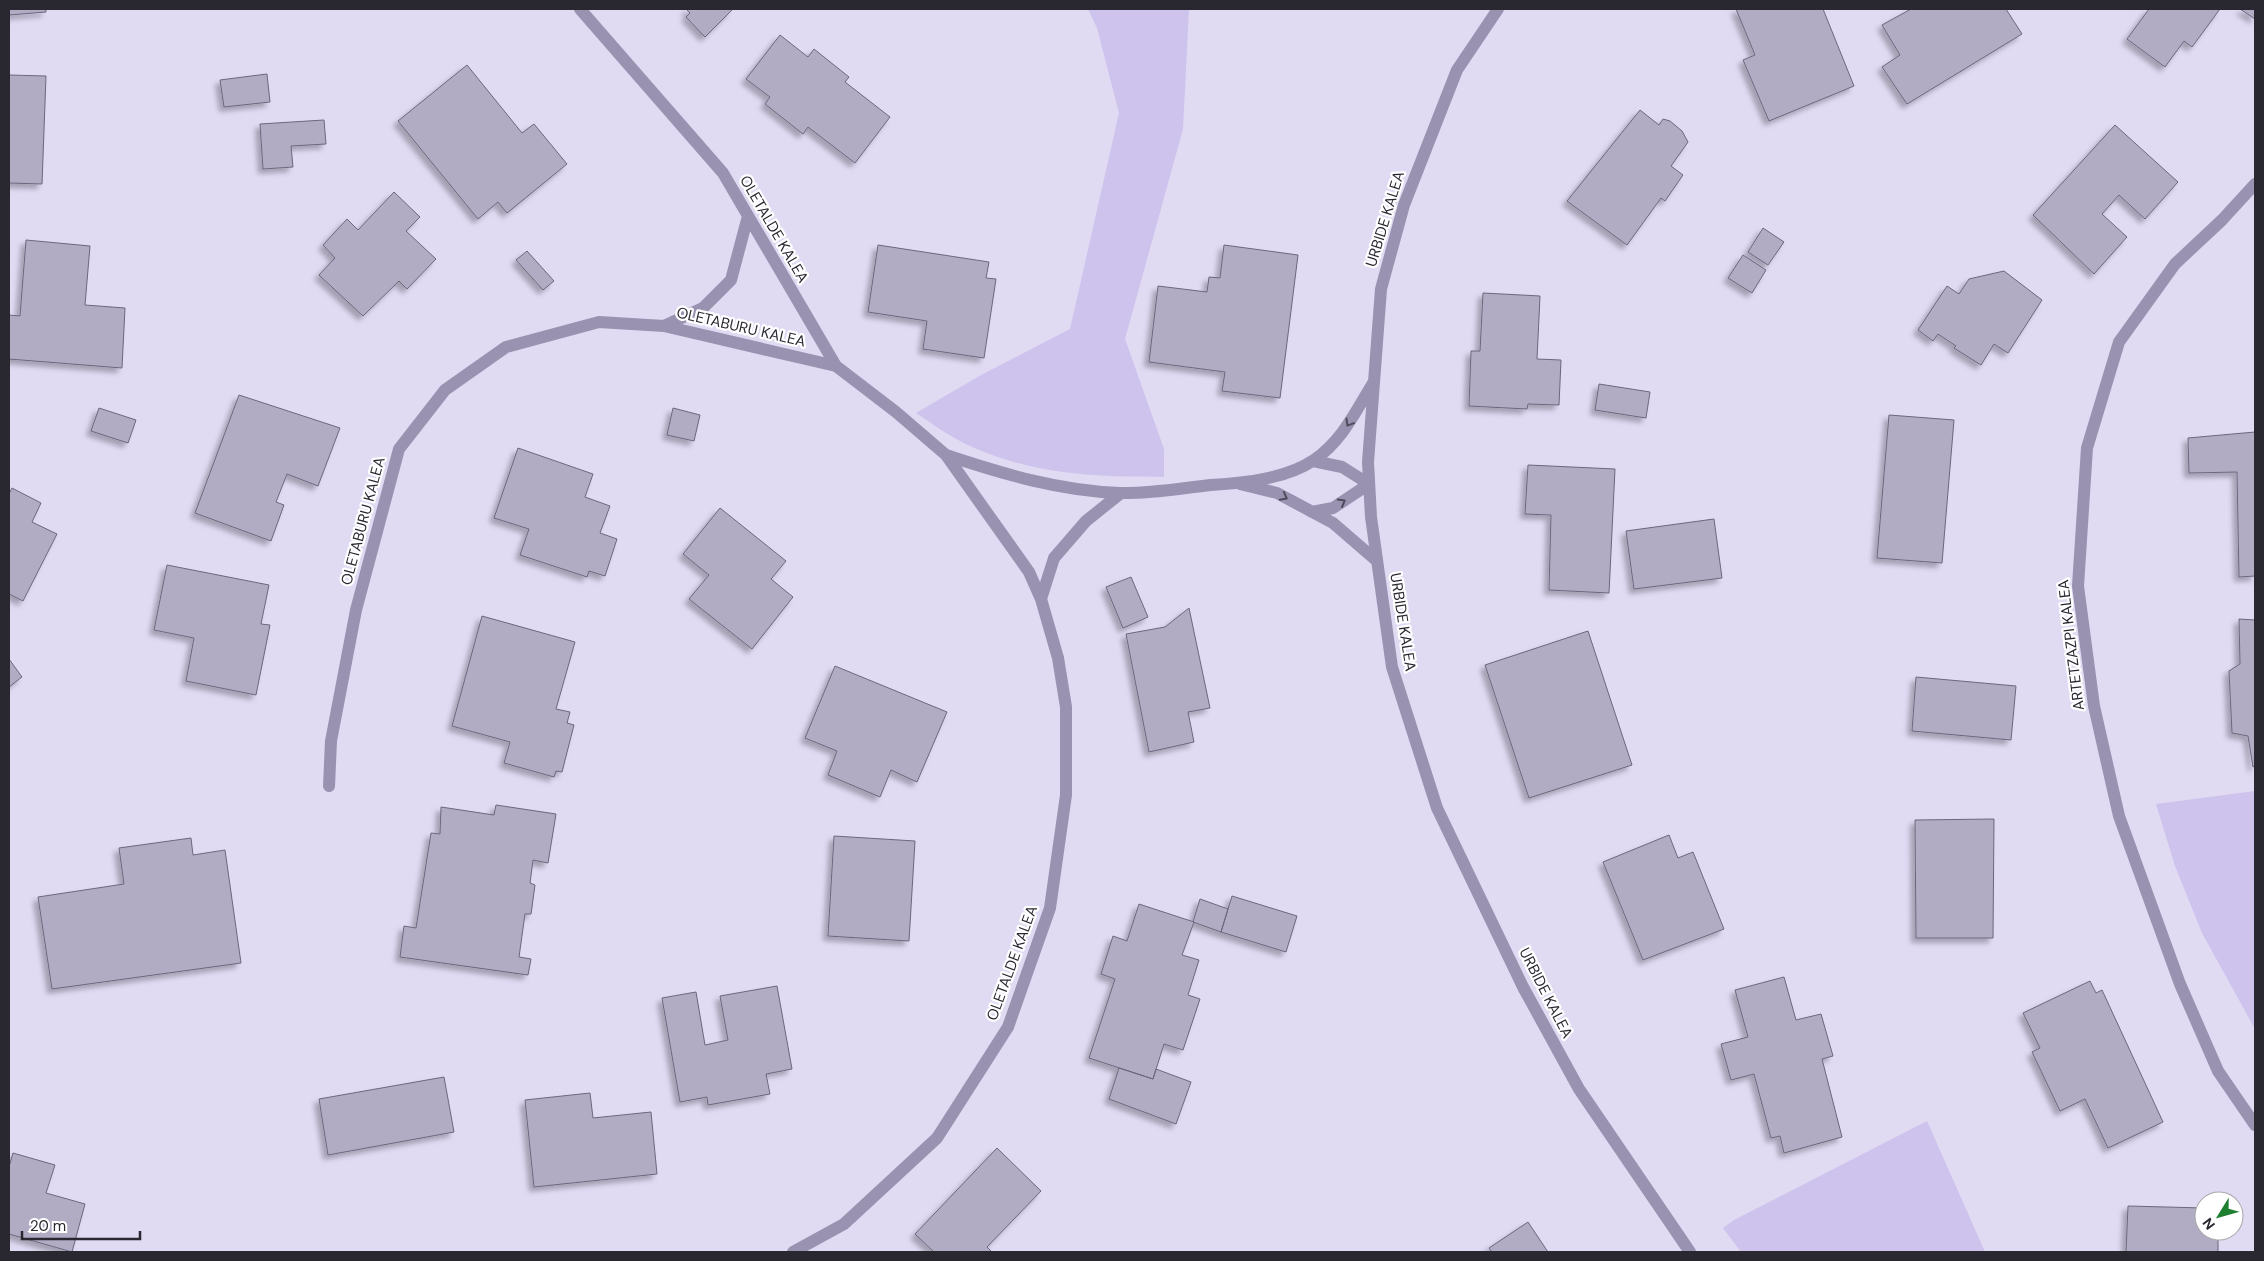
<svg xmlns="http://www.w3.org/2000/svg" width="2264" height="1261" viewBox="0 0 2264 1261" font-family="'DM Sans',sans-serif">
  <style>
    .green { fill: #cdc3ec }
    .building { fill: #b1acc4; stroke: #6c677d; filter: url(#shadow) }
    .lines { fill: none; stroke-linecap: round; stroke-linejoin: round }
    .minor { stroke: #9992b0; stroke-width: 12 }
    .oneway { stroke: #504c5d }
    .labels { text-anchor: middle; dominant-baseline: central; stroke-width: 4.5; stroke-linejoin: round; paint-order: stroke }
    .street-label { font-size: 15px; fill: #292730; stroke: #fff }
  </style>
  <defs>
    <filter id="shadow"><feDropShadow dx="-4.5" dy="4.5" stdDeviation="2.5" flood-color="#0004"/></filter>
  </defs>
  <rect width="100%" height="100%" fill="#e0daf3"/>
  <path class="green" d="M1088 9H1189L1183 129 1125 339 1164 449V477C1095 477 1036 475 972 447 952 438 934 425 916 413L981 375 1070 329 1119 113 1097 28Z
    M2255 791V1029L2202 933 2175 866 2156 804Z
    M1927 1121 1985 1252H1741L1723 1228 1734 1220Z"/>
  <path class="building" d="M9 9H46V12L9 15Z
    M686 9H733L705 37 686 17 690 13Z
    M1736 9H1823L1854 86 1769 121 1743 60 1755 55Z
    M1911 9H2006L2022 34 1907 104 1882 67 1900 55 1882 25Z
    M2149 9H2220L2192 47 2184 41 2165 67 2127 39Z
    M2240 9H2255V19Z
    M780 35 808 57 814 49 849 77 845 82 890 117 855 163 808 127 803 134 765 104 770 97 746 79Z
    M467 65 522 133 534 124 567 164 507 213 498 202 478 219 398 121Z
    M267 74 270 102 224 107 220 80Z
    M9 75 46 76 42 184 9 183Z
    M1640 110 1659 125 1663 119 1670 121 1682 131 1688 142 1671 166 1683 175 1665 201 1661 198 1627 245 1567 201Z
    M324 120 326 144 291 146 293 167 263 169 260 124Z
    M2115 125 2178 182 2145 219 2119 195 2102 214 2127 237 2094 274 2033 215Z
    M394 192 420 217 406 231 436 259 407 289 399 281 363 316 319 275 335 258 323 245 347 219 358 230Z
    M1763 228 1784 242 1768 265 1748 252Z
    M26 240 90 246 85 305 125 308 122 368 9 359V315L20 316Z
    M878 245 989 262 986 278 996 279 984 358 923 349 927 321 868 312Z
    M1224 245 1298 255 1280 398 1222 391 1225 372 1149 362 1158 286 1207 292 1209 277 1220 278Z
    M527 251 554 281 543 290 516 260Z
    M1743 255 1766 270 1752 293 1728 278Z
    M2004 271 2042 300 2008 353 1994 344 1981 365 1954 348 1956 346 1938 334 1933 341 1918 330 1947 286 1959 294 1969 279Z
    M1483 293 1540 296 1537 359 1561 360 1559 405 1528 404 1527 409 1469 406 1471 351H1480Z
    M1599 384 1650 392 1646 418 1595 410Z
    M239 395 340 428 318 486 287 474 276 502 284 505 271 541 195 513Z
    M99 408 136 420 128 443 91 431Z
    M673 408 700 415 694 441 667 435Z
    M1889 415 1954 420 1942 563 1877 558Z
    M2255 432V576L2239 577 2237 472 2189 473 2188 438Z
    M518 448 593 474 585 497 610 506 600 533 617 539 605 576 589 571 587 577 520 555 529 529 494 518Z
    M1528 465 1615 469 1609 593 1549 590 1551 515 1525 514Z
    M12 488 41 503 32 522 57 534 23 601 9 594V494Z
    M720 508 786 561 771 579 793 597 752 649 689 599 709 575 683 554Z
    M1714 519 1722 578 1634 589 1626 531Z
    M167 565 269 585 261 624 270 625 256 695 186 681 194 638 154 630Z
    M1131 577 1148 617 1123 628 1106 587Z
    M1189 608 1210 708 1188 712 1194 742 1149 752 1126 634 1165 627Z
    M482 616 575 642 556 709 570 712 567 723 574 725 562 772 556 771 554 777 504 763 510 742 452 726Z
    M2239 619 2255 620V766L2253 767 2248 736 2232 733 2229 671 2240 664Z
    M1588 631 1632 765 1529 798 1485 665Z
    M9 659 22 677 9 687Z
    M835 666 947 712 917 782 891 770 880 797 828 775 837 751 805 738Z
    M1916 677 2016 686 2011 740 1912 731Z
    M496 805 556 814 548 863 533 860 530 883 535 885 531 914H525L519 957 531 959 528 975 400 957 404 926 416 928 431 833 440 834 441 807 494 815Z
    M1994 819 1993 938H1916L1915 820Z
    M1669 835 1678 858 1693 852 1724 929 1643 960 1603 862Z
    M834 836 915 841 909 941 828 936Z
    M191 838 193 855 225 850 241 963 52 989 38 897 124 884 119 848Z
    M1232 896 1297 916 1286 952 1221 932Z
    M1200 899 1228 909 1221 932 1193 922Z
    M1139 904 1194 922 1182 955 1199 960 1188 995 1200 999 1183 1050 1164 1044 1153 1079 1089 1058 1115 979 1101 974 1113 936 1127 941Z
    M1784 977 1796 1020 1821 1014 1833 1056 1822 1059 1842 1137 1784 1153 1780 1136 1771 1138 1754 1074 1731 1080 1721 1044 1748 1037 1735 990Z
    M2090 981 2096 993 2102 990 2163 1122 2108 1148 2085 1099 2060 1111 2032 1052 2040 1048 2023 1013Z
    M777 986 792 1069 766 1074 770 1094 708 1105 707 1097 680 1102 662 998 696 992 705 1045 728 1040 720 996Z
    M1119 1068 1153 1079 1156 1069 1191 1082 1176 1124 1109 1099Z
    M444 1077 454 1132 328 1155 319 1099Z
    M590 1093 593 1118 651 1112 657 1174 534 1187 525 1100Z
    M997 1148 1041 1191 987 1247 992 1252H934L915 1234Z
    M13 1153 55 1165 46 1193 85 1204 72 1252 9 1234V1167Z
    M2128 1206 2204 1208V1231H2218V1252H2126Z
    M1528 1222 1548 1252H1492L1489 1248Z"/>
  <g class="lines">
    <path class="minor" d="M580 9 723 173 836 366 896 412 946 455 1029 572 1041 599 1058 658 1066 707V795L1050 908 1008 1027 937 1138 844 1224 793 1252
      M1498 9 1457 70 1404 205 1381 289 1368 462 1371 517 1392 667 1437 808 1523 987 1579 1089 1690 1252
      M2255 184 2222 220 2175 264 2119 342 2087 448 2078 586 2094 706 2119 816 2180 984 2218 1071 2255 1125
      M664 326 703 308 731 280 748 216
      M946 455C1003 474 1060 491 1120 493 1150 494 1182 488 1211 485 1244 483 1286 479 1314 460 1342 441 1356 411 1373 383
      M1240 484 1277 493 1333 523 1377 561
      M1312 512 1333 508 1369 484 1342 467 1313 461
      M1041 599 1054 558 1086 521 1121 493
      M329 786 331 741 356 610 399 449 445 390 506 347 599 322 664 326 836 366"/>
  </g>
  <defs><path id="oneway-chevron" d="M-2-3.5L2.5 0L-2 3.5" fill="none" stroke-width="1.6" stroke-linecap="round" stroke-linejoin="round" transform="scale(1.25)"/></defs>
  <g class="oneway">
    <use href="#oneway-chevron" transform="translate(1349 423) rotate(121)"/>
    <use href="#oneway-chevron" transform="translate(1284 497) rotate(28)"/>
    <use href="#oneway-chevron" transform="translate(1342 502) rotate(-30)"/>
  </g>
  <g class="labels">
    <g class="street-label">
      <text transform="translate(1385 219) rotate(-73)">URBIDE KALEA</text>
      <text transform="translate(774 229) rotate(60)">OLETALDE KALEA</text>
      <text transform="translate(741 327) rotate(13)">OLETABURU KALEA</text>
      <text transform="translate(363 521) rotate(-75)">OLETABURU KALEA</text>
      <text transform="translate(1403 622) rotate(81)">URBIDE KALEA</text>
      <text transform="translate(2071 645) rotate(-97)">ARTETZAZPI KALEA</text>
      <text transform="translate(1012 963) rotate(-70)">OLETALDE KALEA</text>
      <text transform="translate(1546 993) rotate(63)">URBIDE KALEA</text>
    </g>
  </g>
  <rect width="2264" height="1261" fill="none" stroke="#292730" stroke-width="20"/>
  <g transform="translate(2219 1216) rotate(233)"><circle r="24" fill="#ffffff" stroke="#a9a9ac"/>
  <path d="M0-4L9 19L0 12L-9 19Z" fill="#1f7f31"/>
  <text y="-8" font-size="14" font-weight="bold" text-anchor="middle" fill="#292730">N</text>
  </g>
  <path d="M22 1231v8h118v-8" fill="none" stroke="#292730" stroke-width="2.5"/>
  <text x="30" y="1231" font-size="15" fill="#292730" stroke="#ffffff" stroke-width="4" paint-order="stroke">20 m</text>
</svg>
